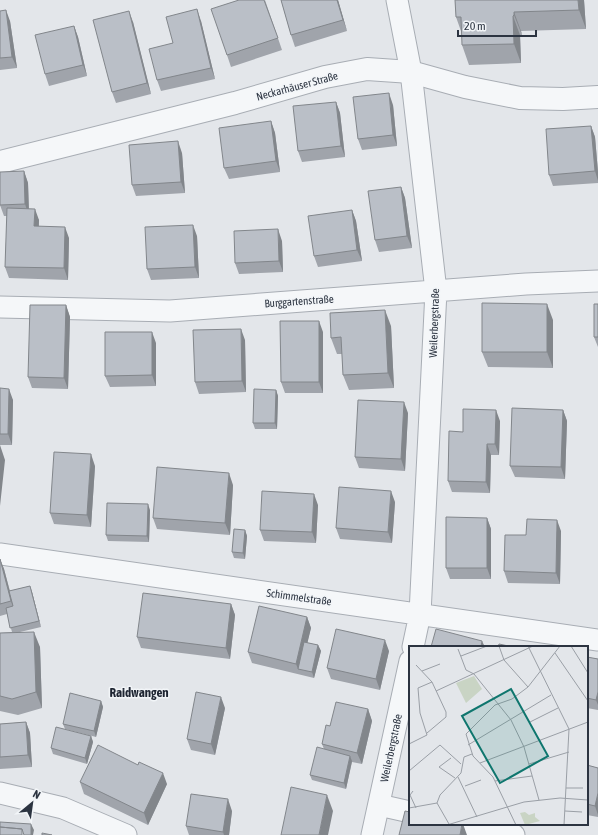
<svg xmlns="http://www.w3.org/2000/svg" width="598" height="835" viewBox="0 0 598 835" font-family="'Asap Condensed',sans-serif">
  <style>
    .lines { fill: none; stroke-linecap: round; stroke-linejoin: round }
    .minor-casing { stroke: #a8adb4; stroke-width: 23 }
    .tertiary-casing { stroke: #a8adb4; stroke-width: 24 }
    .minor { stroke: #f5f7f9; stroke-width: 21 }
    .tertiary { stroke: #f5f7f9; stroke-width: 22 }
    .wall { fill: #a0a4ab }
    .shaded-wall { fill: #82868b }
    .building { fill: #babfc7; stroke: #82868b }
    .labels { text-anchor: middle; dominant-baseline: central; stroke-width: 3; stroke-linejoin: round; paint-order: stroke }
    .street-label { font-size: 11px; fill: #2c3441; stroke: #f2f5f8 }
    .quarter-label { font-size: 13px; font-weight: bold; fill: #1e2532; stroke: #f2f5f8 }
    .inset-road { fill: none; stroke: #9a9fa6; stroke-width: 1 }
    .view { fill: #0f766e; fill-opacity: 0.15; stroke: #0f766e; stroke-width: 2 }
    .inset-edge { fill: none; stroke: #2c3441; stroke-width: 2 }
  </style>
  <rect width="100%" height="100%" fill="#e3e6ea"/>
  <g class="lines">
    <defs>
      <path id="minor" d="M397 0 411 72 436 291 420 614 413 647
        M0 307 170 311 526 284 598 281
        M0 554 598 640
        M0 793 63 808 126 835
        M379 805 410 812
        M465 824 514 835
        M372 835 410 661"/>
      <path id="tertiary" d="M0 162 235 103 325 77 367 69 411 72 465 87 520 98 563 99 598 97"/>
    </defs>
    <use href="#minor" class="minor-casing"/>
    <use href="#tertiary" class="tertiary-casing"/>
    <use href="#minor" class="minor"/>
    <use href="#tertiary" class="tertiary"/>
  </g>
  <path class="wall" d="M265 0 282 50 231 67 227 55Z
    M281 0H338L347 31 295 47 291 35Z
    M455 0H584L586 29 521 31 522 35H520L521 63 469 65 462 45V34L456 17Z
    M0 11 10 21 17 68 0 70Z
    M201 21 215 79 161 91 157 80 173 43Z
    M133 22 151 94 116 103 112 92Z
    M74 26 78 37 87 76 49 86 45 74Z
    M336 102 340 113 345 157 302 162 298 151Z
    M393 105 397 146 362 150 358 139Z
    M271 121 275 133 280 172 229 179 224 168Z
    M591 126 595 137 598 172V183L553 186 549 175Z
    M182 153 185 193 136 196 132 185Z
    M24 171 28 183 29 209 39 220V226L69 238 68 280 9 278 5 267 7 216H4L0 205Z
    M401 187 405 198 412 248 379 252 375 240Z
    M352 210 356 221 362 261 318 267 314 256Z
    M197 236 199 278 151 280 147 269Z
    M282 241 283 272 239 274 235 263Z
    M598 304V347L594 337Z
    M66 305 70 317 68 389 32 388 28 377Z
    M553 320V368L488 367 482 352Z
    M391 326 394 388 349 390 343 375 342 354H337L331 338Z
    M323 332V393H285L281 382Z
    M245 340 246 392 199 394 195 382Z
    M156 343V386L110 387 105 376Z
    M0 388 13 400 12 445H0Z
    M276 390 278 396 277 429H255L253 423Z
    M563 410 567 421 565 479 515 477 510 466Z
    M408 413 405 471 359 468 355 457Z
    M500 421 499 455H491L490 493 452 492 448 481 463 432Z
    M95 466 91 527 54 524 50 513Z
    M233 485 230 535 157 529 153 518Z
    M395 502 392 543 340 539 336 528Z
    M318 505 316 543 264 541 260 530Z
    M150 510 149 542 108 541 106 535Z
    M487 518 491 529V579H450L446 568Z
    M245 530 247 536 245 559 234 558 232 552Z
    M561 531 560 584 508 583 504 571 526 535Z
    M0 559 4 569 10 591 30 586 32 592 41 627 20 632 40 647 42 708 18 715 0 711V633L12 632 7 614 0 616Z
    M231 604 235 615 230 659 141 648 137 637Z
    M307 617 311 628 307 643 318 645 321 651 314 678 252 663 248 652Z
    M389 651 380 690 331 679 327 668Z
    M587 657 598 659V710L587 708Z
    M101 701 103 707 96 737 65 729 63 724Z
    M225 708 215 755 191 750 187 739Z
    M368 709 372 721 362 764 352 762 346 789 312 780 310 775 324 749 322 744 330 726Z
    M26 722 30 733 32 767 0 769V724Z
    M91 736 93 742 87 764 53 754 51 748Z
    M587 765 598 768V817L587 815Z
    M80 782 167 784 148 825 84 794Z
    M232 811 229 835H189L186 826Z"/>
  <path class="shaded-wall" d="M337 0H338L347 31 343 20Z
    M578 0H584L586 29 579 10Z
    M197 9 201 21 215 79 211 68Z
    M6 10 10 21 17 68 12 57Z
    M129 11 133 22 151 94 147 83Z
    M514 12 521 31 522 35 514 15Z
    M513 16 520 35 521 63 514 44Z
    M74 26 78 37 87 76 83 65Z
    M389 93 393 105 397 146 393 135Z
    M336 102 340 113 345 157 341 146Z
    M271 121 275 133 280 172 276 161Z
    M591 126 595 137 598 172V181L595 171Z
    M178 141 182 153 185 193 181 182Z
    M24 171 28 183 29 216 25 204Z
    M401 187 405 198 412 248 407 236Z
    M35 209 39 220 38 238 34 226Z
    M352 210 356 221 362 261 357 250Z
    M193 225 197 236 199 278 195 267Z
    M65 227 69 238 68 280 64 268Z
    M278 229 282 241 283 272 279 261Z
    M547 304 553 320V368L547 352Z
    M66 305 70 317 68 389 64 378Z
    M385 310 391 326 394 388 388 373Z
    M319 321 323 332V393L319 382Z
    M241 329 245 340 246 392 242 381Z
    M152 332 156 343V386L152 375Z
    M9 389 13 400 12 445 8 434Z
    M276 390 278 396 277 429 275 423Z
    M404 402 408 413 405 471 401 459Z
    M496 410 500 421 499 455 495 444Z
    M563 410 567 421 565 479 561 467Z
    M487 444 491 455 490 493 486 482Z
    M0 445 5 460 0 506Z
    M91 454 95 466 91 527 87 515Z
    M229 473 233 485 230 535 225 523Z
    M391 491 395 502 392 543 388 532Z
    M314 494 318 505 316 543 312 532Z
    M148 504 150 510 149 542 147 536Z
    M487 518 491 529V579L487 568Z
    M557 520 561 531 560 584 556 573Z
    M245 530 247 536 245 559 243 553Z
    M0 559 4 569 15 612 11 601Z
    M30 586 32 592 41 627 39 621Z
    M231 604 235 615 230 659 226 648Z
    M307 617 311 628 301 670 298 669 296 664Z
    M34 632 40 647 42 708 36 692Z
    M385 640 389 651 380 690 376 679Z
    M482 641 485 647H481Z
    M318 645 321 651 314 678 312 672Z
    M598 692V705L596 700Z
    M221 697 225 708 215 755 211 744Z
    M101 701 103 707 96 737 94 731Z
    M368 709 372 721 362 764 357 753Z
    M26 722 30 733 32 767 28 755Z
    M91 736 93 742 87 764 85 758Z
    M350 756 352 761 346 789 344 783Z
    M163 773 167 784 148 825 144 813Z
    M598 793V815L595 806Z
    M327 795 333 811 328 835H319Z
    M228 799 232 811 229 835H224L223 832Z
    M31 824 34 830 33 835H31Z
    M462 824H463L467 835H460Z"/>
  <path class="building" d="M239 0H264L278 38 227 55 211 9Z
    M281 0H337L343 20 291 35Z
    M455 0H578L579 10 514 12V15L513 16 514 44 462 45 461 17H456Z
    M197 9 211 68 157 80 149 49 173 43 166 17Z
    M6 10 12 57 0 58V11Z
    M129 11 147 83 112 92 93 20Z
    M74 26 83 65 45 74 35 35Z
    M389 93 393 135 358 139 353 97Z
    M336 102 341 146 298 151 293 106Z
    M271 121 276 161 224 168 219 128Z
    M591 126 595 171 549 175 546 129Z
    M178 141 181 182 132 185 129 145Z
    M24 171 25 204 0 205V172Z
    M401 187 407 236 375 240 368 191Z
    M7 208 35 209 34 226 65 227 64 268 5 267Z
    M352 210 357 250 314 256 308 216Z
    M193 225 195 267 147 269 145 227Z
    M278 229 279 261 235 263 234 231Z
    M482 303 547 304V352H482Z
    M594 304H598V337H594Z
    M30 305H66L64 378 28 377Z
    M385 310 388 373 343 375 341 337 331 338 330 313Z
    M280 321H319V382H281Z
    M241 329 242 381 195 382 193 330Z
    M105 332H152V375L105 376Z
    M0 388 9 389 8 434H0Z
    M254 389 276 390 275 423H253Z
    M358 400 404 402 401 459 355 457Z
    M512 408 563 410 561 467 510 466Z
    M463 409 496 410 495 444H487L486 482 448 481 449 431 463 432Z
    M54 452 91 454 87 515 50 513Z
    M157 467 229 473 225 523 153 518Z
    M339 487 391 491 388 532 336 528Z
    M262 491 314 494 312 532 260 530Z
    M107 503 148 504 147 536 106 535Z
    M446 517 487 518V568H446Z
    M527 519 557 520 556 573 504 571 505 535H526Z
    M234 529 245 530 243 553 232 552Z
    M0 559 11 601 0 604Z
    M30 586 39 621 10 628 6 608 13 606 9 591Z
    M143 593 231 604 226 648 137 637Z
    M259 606 307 617 296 664 248 652Z
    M336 629 385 640 376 679 327 668Z
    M436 629 482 641 481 647H431Z
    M34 632 36 692 12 699 0 696V633Z
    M304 642 318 645 312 672 298 669Z
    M499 644 513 647H498Z
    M587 657 598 659V692L596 700 587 698Z
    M196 692 221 697 211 744 187 739Z
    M70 693 101 701 94 731 63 724Z
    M336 702 368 709 357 753 322 744 326 725 330 726Z
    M26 722 28 755 0 757V724Z
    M56 727 91 736 85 758 51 748Z
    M98 745 138 765 139 762 163 773 144 813 80 782Z
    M317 747 350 756 344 783 310 775Z
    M587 765 598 768V793L595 806 587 804Z
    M291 787 327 795 319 835H281Z
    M191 794 228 799 223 832 186 826Z
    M405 811 410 812V824H462L460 835H399Z
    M0 822 31 824V835H24L22 829 0 827Z
    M0 827 22 829V835H0Z
    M42 833 52 835H42Z"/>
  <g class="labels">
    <g class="street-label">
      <text transform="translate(297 86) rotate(-15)">Neckarhäuser Straße</text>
      <text transform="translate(299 301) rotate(-4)">Burggartenstraße</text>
      <text transform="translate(434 323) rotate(-88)">Weilerbergstraße</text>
      <text transform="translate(299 597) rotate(8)">Schimmelstraße</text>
      <text transform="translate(391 748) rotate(-78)">Weilerbergstraße</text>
    </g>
    <g class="quarter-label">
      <text x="139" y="692">Raidwangen</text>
    </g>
  </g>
  <g transform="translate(409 646)">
    <rect width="179" height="179" fill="#e3e6ea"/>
    <path d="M65 30 73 43 57 57 47 37ZM116 166 120 169 126 167V171L131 175 116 179 111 167Z" fill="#c9d4c4"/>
    <path class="inset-road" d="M90 0 95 14 119 41M119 0 160 83 155 179M162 0 179 27M49 3 57 24 65 28 102 74 115 101 130 154M146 7 179 55M52 10 78 0M7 19 23 36 37 66V71L18 87M13 25 31 18M27 45 124 0M121 76 149 62M0 98 18 89 11 67 9 42 23 36M59 99 142 49M42 112 30 121 46 132M71 117 179 76M120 118 160 106M0 125 31 99 52 118M49 131 68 171M86 135 123 130M56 140 72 134M157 142H174M4 145 1 149 7 162M28 157 31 149 52 127 55 111 63 108M28 157 40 178M0 162 28 157M156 165 173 166M38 179 115 156 151 152 179 154M107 179 84 131 64 110 57 88 86 59 103 53 119 41 151 0"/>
    <path class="view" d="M102 43 139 110 91 137 53 70Z"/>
    <rect width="179" height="179" class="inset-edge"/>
  </g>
  <g transform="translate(32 803) rotate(29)" stroke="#f2f5f8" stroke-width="3" paint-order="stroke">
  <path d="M0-3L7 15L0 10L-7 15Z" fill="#2c3441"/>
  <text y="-6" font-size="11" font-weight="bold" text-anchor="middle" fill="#2c3441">N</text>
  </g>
  <path d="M458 30v6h78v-6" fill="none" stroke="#2c3441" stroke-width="2"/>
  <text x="464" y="30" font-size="12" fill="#2c3441" stroke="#f2f5f8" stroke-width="3" paint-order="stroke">20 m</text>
</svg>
